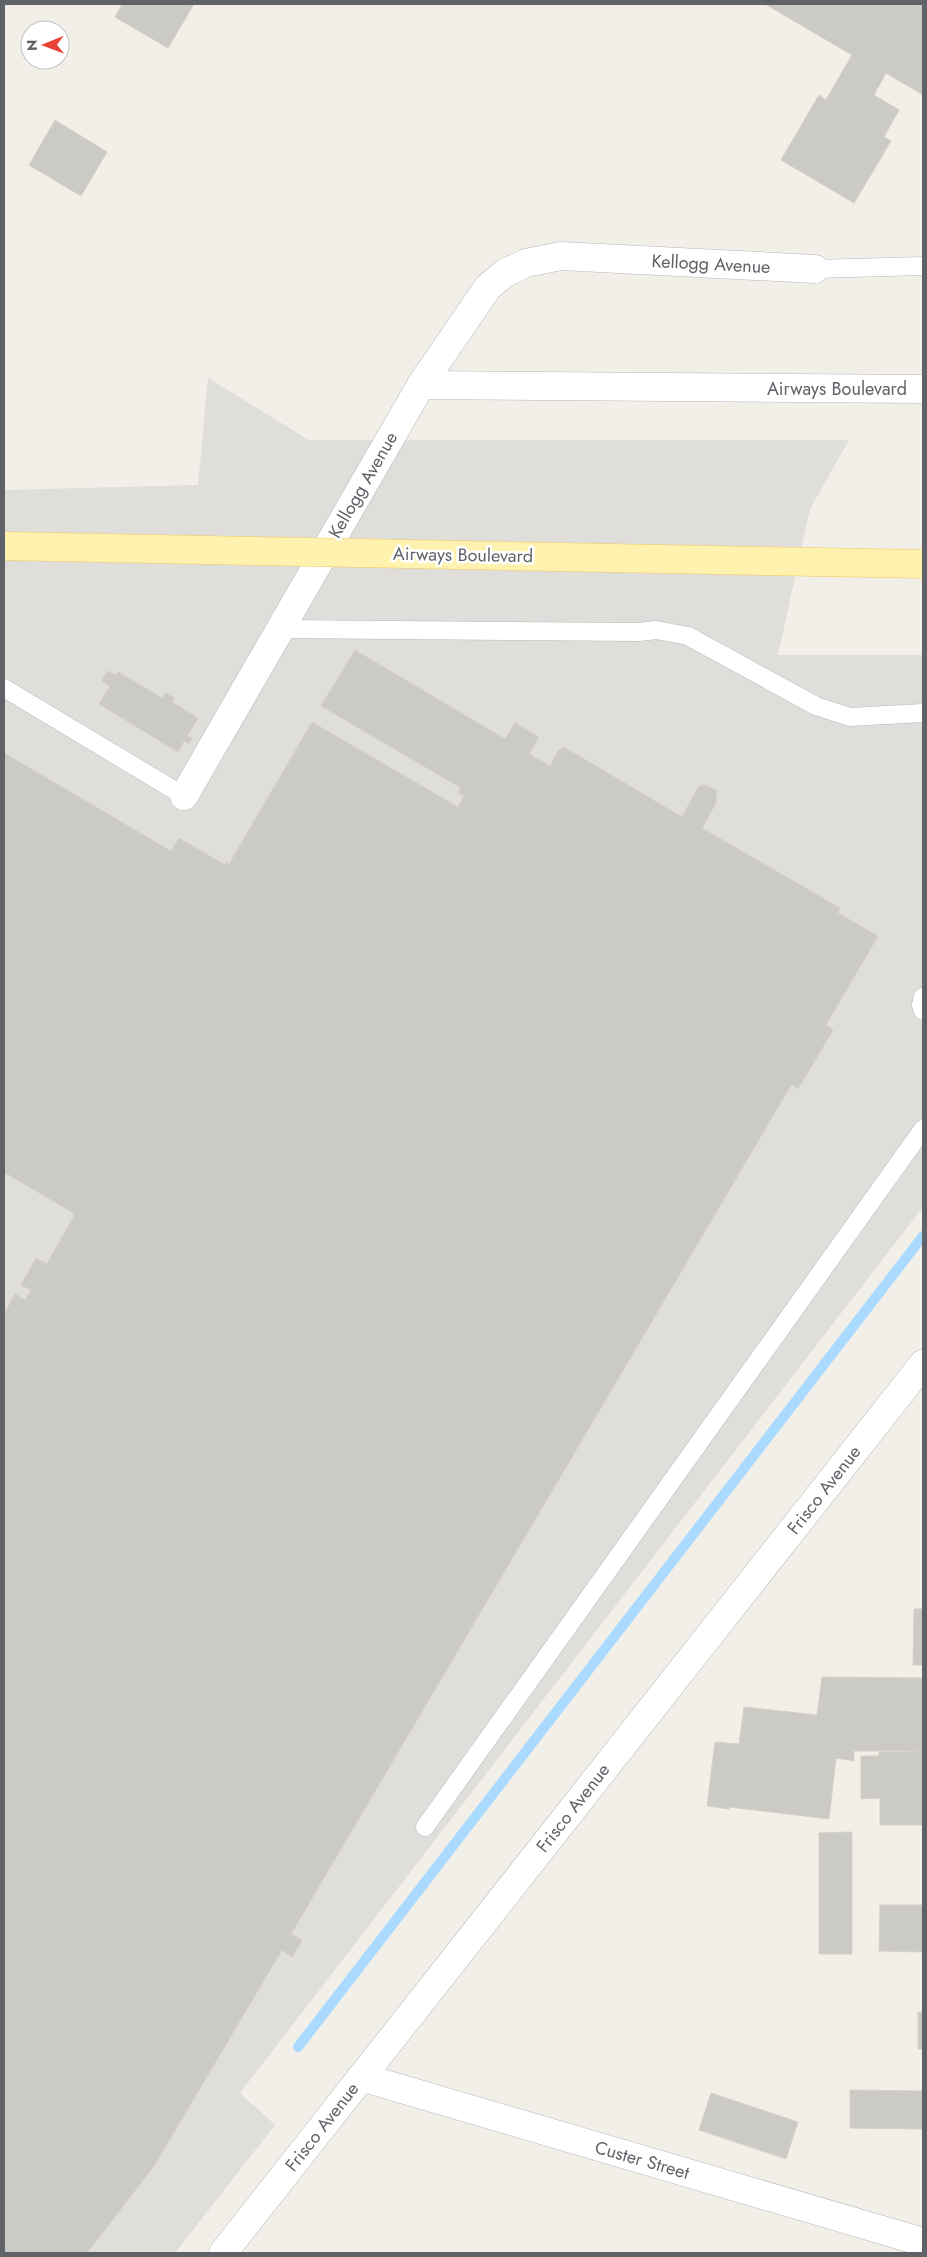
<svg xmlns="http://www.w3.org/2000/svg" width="927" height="2257" font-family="Jost,sans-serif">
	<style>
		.industrial { fill: #e0deda }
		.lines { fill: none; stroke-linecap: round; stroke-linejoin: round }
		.stream { stroke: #aadaff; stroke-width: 10 }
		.building { fill: #cccac5; stroke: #d6d1c6 }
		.service-casing { stroke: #b5b8bc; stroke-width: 19 }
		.minor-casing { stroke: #b5b8bc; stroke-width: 29 }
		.primary-casing { stroke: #f2c960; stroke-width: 29 }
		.service { stroke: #fff; stroke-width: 18 }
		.minor { stroke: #fff; stroke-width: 28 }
		.primary { stroke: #fff2af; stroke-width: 28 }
		.primary-bridge-casing { stroke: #f2c960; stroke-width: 29; stroke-linecap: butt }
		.primary-bridge { stroke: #fff2af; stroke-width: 28 }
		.labels { text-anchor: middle; stroke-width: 5; stroke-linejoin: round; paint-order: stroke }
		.street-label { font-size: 18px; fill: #5f6368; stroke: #fff }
	</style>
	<rect width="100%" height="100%" fill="#f1efe8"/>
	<polygon class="industrial" points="208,378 309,440 849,440 810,509 778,655 923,655 923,1207 240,2093 275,2125 175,2253 4,2253 4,490 198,485"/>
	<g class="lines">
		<polyline class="stream" points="298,2047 923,1236"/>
	</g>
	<g class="building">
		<polygon points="122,4 194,4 168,48 115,17"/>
		<polygon points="765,4 923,4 923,95 886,73 874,95 899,110 884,137 891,141 854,203 781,160 819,95 826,100 852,55"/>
		<polygon points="55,120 107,152 81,196 29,165"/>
		<polygon points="355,650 505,739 515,723 539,737 529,754 550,766 558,751 564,747 682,817 698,787 705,785 717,790 716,803 702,828 840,908 838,913 878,936 826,1025 833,1030 798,1089 792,1085 790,1087 291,1934 302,1940 292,1957 282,1950 154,2166 87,2253 4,2253 4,1314 15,1294 25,1300 31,1290 21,1285 36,1258 47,1264 75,1214 4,1172 4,753 171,851 179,838 225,865 226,862 229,864 312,722 458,807 464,796 458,793 461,788 321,706"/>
		<polygon points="107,671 116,675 118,672 162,698 166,693 174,698 172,702 198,718 187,736 192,738 189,744 184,741 178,752 99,704 110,686 102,681"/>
		<polygon points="914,1609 923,1609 923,1665 913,1665"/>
		<polygon points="822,1677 923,1678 923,1751 854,1751 854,1761 836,1758 829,1819 729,1807 729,1809 707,1806 715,1742 739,1744 744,1707 817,1715"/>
		<polygon points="910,1751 923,1751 923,1825 880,1825 880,1798 861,1799 861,1756 879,1756 879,1752 910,1752"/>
		<polygon points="852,1832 852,1954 819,1954 819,1833"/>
		<polygon points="880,1905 923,1905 923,1952 879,1951"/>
		<rect x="918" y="2012" width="5" height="37"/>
		<polygon points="850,2090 923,2091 923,2129 850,2128"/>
		<polygon points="711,2093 798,2122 786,2159 699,2130"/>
	</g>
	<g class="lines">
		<defs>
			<g id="service">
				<polyline points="815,269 923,266"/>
				<polyline points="280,629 639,632 656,630 688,636 816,706 850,717 923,713"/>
				<polyline points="4,688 184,796"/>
				<polyline points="923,997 921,1005 923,1011"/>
				<polyline points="425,1827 923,1129"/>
			</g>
			<g id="minor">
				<polyline points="421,385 923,389"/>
				<polyline points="184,796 421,385 488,287 505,273 526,263 561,256 815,269"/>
				<polyline points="361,2077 923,2242"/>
				<polyline points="223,2253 923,1364"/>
			</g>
			<polyline id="primary" points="815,562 923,564"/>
		</defs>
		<use href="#service" class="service-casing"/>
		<use href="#minor" class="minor-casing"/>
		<use href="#primary" class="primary-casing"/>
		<use href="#service" class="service"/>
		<use href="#minor" class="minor"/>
		<use href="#primary" class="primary"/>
		<defs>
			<polyline id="primary-bridge" points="4,546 815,562"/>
		</defs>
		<use href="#primary-bridge" class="primary-bridge-casing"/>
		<use href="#primary-bridge" class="primary-bridge"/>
	</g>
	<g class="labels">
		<g class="street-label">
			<text transform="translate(711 264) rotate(3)" y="6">Kellogg Avenue</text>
			<text x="837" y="395">Airways Boulevard</text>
			<text transform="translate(363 485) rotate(-60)" y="6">Kellogg Avenue</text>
			<text transform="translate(463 555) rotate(1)" y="6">Airways Boulevard</text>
			<text transform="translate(824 1490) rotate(-52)" y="6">Frisco Avenue</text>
			<text transform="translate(573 1808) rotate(-52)" y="6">Frisco Avenue</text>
			<text transform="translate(322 2127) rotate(-52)" y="6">Frisco Avenue</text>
			<text transform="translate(642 2160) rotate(16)" y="6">Custer Street</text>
		</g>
	</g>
	<rect width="927" height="2257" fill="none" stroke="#5f6368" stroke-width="10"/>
	<g transform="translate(45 45) rotate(269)"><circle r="24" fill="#ffffff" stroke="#bfc1c3"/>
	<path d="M0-4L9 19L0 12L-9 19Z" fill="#ea4335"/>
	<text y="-8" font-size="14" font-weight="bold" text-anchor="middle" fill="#5f6368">N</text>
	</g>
</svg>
